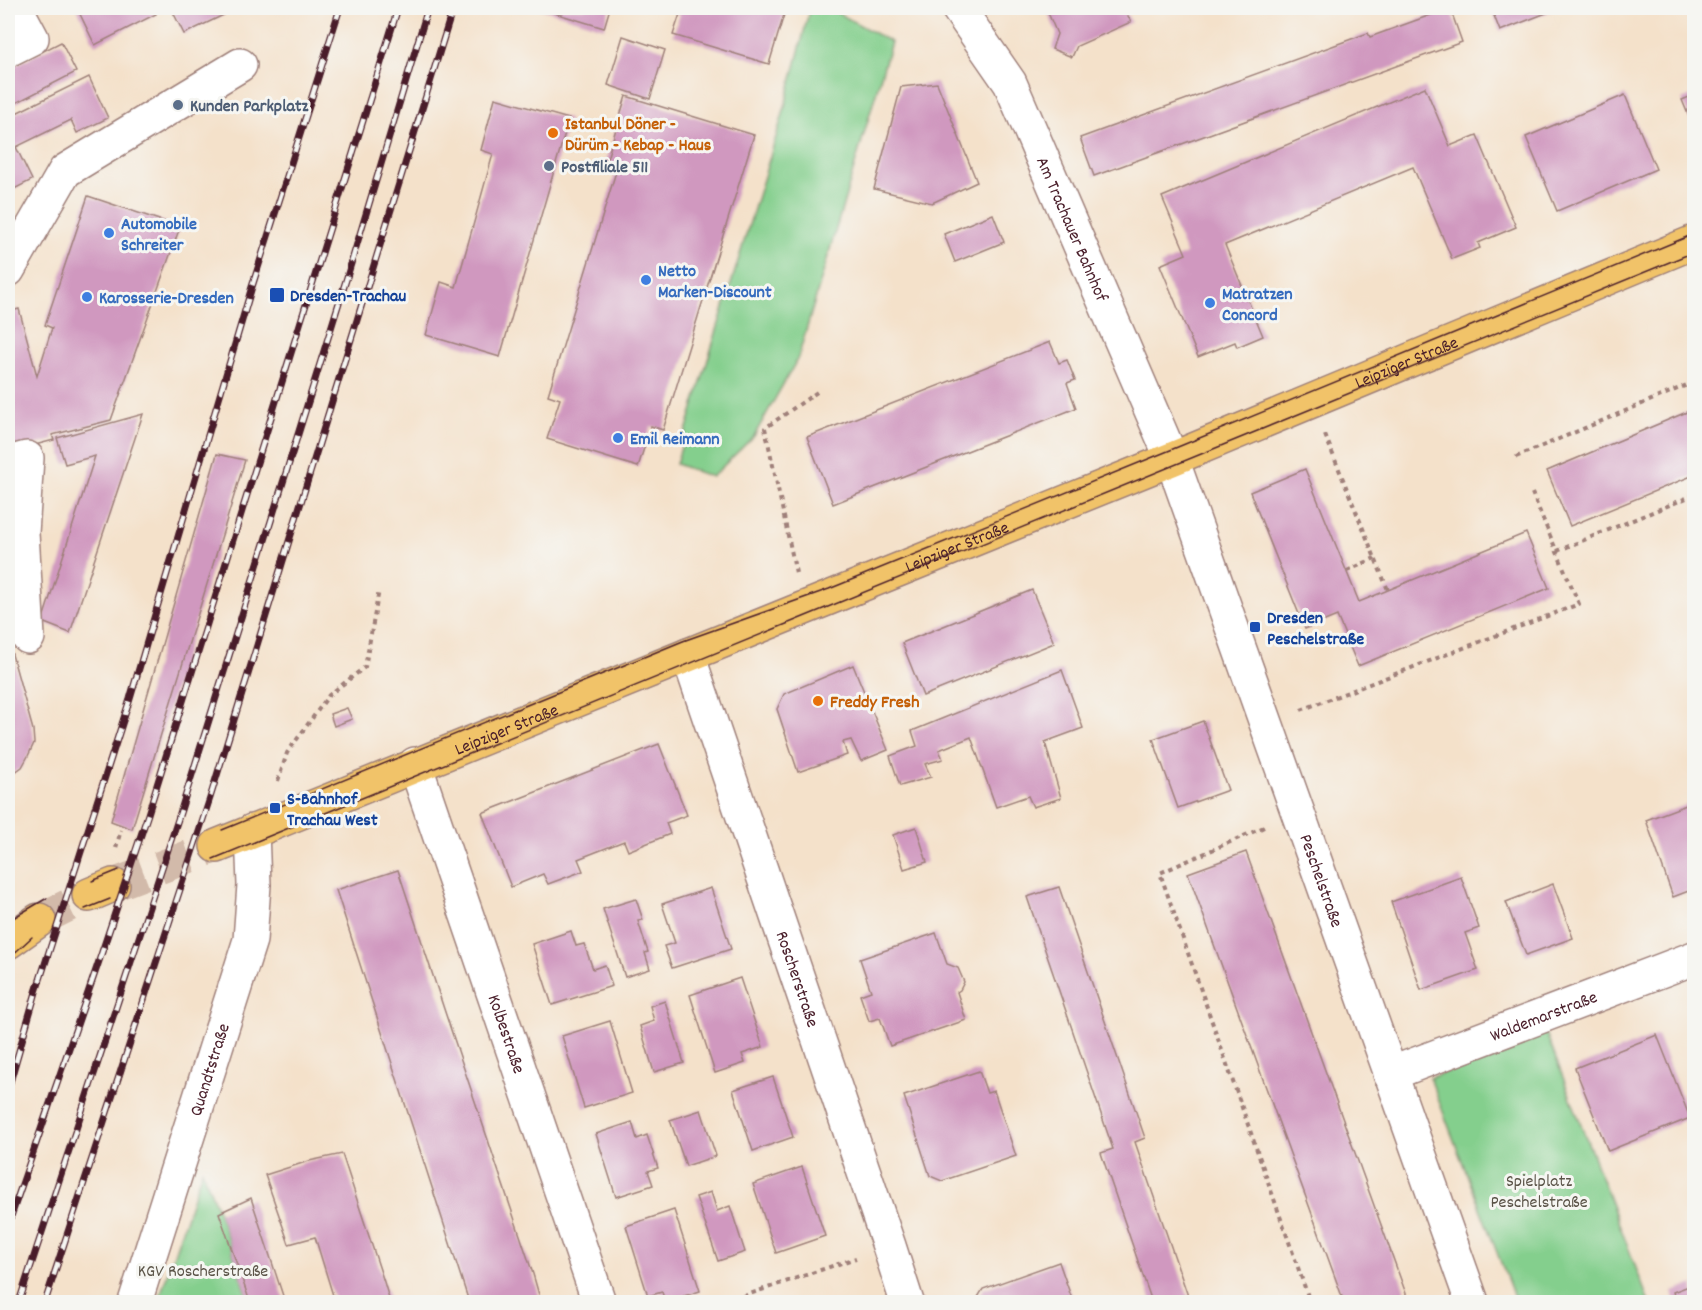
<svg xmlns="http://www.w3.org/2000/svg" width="1702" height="1310" font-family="Dekko,sans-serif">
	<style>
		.green { fill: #84cf8d; stroke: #67775c; stroke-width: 1.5 }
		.building { fill: #d098bf }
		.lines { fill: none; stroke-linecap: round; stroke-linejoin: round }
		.major-tunnel { stroke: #d2baaa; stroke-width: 33; stroke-dasharray: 33 16; stroke-linecap: butt }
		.minor-casing { stroke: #9f807a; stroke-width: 36 }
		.major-casing { stroke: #9f807a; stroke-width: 36 }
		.path { stroke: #9f807a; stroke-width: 4; stroke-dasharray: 4.5 4.5; stroke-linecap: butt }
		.minor { stroke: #fff; stroke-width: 33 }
		.major { stroke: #f1c369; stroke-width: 33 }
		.tram { stroke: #4a1f2b; stroke-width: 1.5 }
		.rail-casing { stroke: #4a1f2b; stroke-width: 7 }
		.rail { stroke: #f6f6f2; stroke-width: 4.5; stroke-dasharray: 14; stroke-linecap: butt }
		.service-dot { fill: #5c6f8a; stroke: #f6f6f2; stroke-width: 2 }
		.food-dot { fill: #e8710a; stroke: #f6f6f2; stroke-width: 2 }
		.shop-dot { fill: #3f7fe0; stroke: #f6f6f2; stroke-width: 2 }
		.transit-dot { fill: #1a4fb4; stroke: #f6f6f2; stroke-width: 2 }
		.labels { text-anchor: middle; stroke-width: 6; stroke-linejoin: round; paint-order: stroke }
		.service-label { font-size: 18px; font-weight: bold; fill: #4e5e75; stroke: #f6f6f2; text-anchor: start }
		.food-label { font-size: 18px; font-weight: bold; fill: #c56008; stroke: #f6f6f2; text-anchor: start }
		.shop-label { font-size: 18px; font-weight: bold; fill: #366cbe; stroke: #f6f6f2; text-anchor: start }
		.street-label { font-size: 18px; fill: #4a1f2b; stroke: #f6f6f2 }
		.transit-label { font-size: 18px; font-weight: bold; fill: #164399; stroke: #f6f6f2; text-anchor: start }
		.park-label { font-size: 18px; fill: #5b5448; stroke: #f6f6f2 }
	</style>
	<rect width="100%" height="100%" fill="#f6f6f2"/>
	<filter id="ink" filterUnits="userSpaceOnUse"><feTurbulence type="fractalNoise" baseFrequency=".0167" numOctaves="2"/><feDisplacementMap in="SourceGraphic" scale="12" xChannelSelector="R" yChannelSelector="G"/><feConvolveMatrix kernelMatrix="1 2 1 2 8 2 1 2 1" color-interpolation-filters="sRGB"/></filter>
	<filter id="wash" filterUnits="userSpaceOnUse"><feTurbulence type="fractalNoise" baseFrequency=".008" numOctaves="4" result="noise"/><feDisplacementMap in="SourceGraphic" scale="24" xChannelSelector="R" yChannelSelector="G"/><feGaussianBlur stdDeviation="1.35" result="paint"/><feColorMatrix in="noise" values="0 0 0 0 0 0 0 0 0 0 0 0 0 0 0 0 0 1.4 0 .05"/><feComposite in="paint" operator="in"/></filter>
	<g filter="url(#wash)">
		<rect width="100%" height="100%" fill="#f4e1ca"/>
		<g class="green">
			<polygon points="810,8 829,8 891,42 798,358 754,436 712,477 676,464 783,114"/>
			<polygon points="1546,1033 1649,1302 1516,1302 1430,1078"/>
			<polygon points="202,1170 219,1213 250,1302 158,1302"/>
		</g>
		<g id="blocks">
			<g class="building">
				<polygon points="77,8 153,8 156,14 95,45"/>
				<polygon points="171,8 238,8 184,34"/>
				<polygon points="538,8 610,8 604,28"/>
				<polygon points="661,8 786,8 769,64 673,35 680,14"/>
				<polygon points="1046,8 1124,8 1131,22 1077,46 1072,57 1052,49 1057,34"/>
				<polygon points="1450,8 1462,42 1094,176 1080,138 1368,33 1370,37"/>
				<polygon points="1491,8 1559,8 1500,31"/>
				<polygon points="623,36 665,50 650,99 608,85"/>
				<polygon points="61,42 76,72 8,107 8,69"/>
				<polygon points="89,77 108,118 77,133 71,120 16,147 32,180 8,192 8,117"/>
				<polygon points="937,83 977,182 932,203 874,189 901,87"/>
				<polygon points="1425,87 1450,146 1477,135 1516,227 1478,243 1480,248 1452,259 1413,167 1225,245 1263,336 1237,347 1235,342 1198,357 1160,265 1186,254 1162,197"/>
				<polygon points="1625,95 1656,169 1557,211 1526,137"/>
				<polygon points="1694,95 1694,129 1682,100"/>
				<polygon points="626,96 754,135 663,430 651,426 638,467 547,439 560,399 548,395 618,165 606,162"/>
				<polygon points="495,98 569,119 500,357 426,335 441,282 456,287 493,154 481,150"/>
				<polygon points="88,196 180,227 111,420 52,435 54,440 8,452 8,312 19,309 37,376 52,328 45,325"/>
				<polygon points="993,214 1004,242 955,262 944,234"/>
				<polygon points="1050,342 1059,363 1067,360 1075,380 1067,383 1076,408 833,504 807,437"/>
				<polygon points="1694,409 1694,475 1570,526 1547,471"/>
				<polygon points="143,414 70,633 42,622 95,456 65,464 57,438"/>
				<polygon points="217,454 245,460 132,829 111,821"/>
				<polygon points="1305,469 1359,602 1526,533 1549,588 1358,666 1337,616 1305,629 1250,492"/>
				<polygon points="1032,590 1054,643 923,696 902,643"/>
				<polygon points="8,640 33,730 34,743 28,756 22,767 8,777"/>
				<polygon points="853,665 888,750 861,761 851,740 843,742 847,755 798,772 777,709 784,694"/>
				<polygon points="1062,670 1083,728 1045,742 1061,798 1033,807 1028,796 996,807 971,737 939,750 943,759 925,764 931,777 900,786 890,756 917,746 912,731"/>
				<polygon points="347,708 352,719 334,726 330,714"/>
				<polygon points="1203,721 1228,790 1178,808 1153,739"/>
				<polygon points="659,744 687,815 666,823 670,834 628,851 624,841 578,859 583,871 548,884 543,874 511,887 482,813"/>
				<polygon points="1694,802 1694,889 1673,897 1646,820"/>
				<polygon points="916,827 927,862 904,869 893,835"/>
				<polygon points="1246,852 1409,1302 1344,1302 1188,873"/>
				<polygon points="398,870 446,1015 533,1274 541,1302 469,1302 336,890"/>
				<polygon points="1461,877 1479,928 1465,933 1478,970 1421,990 1391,902"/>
				<polygon points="1553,884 1573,938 1526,955 1506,902"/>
				<polygon points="1059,887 1145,1138 1135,1142 1190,1302 1152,1302 1101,1153 1113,1149 1027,897"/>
				<polygon points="711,888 731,949 672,968 664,946 675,943 662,904"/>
				<polygon points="636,899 643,920 638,921 648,952 645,953 650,969 625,977 603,909"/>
				<polygon points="571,931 576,946 584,944 593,969 605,965 612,986 552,1005 532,944"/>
				<polygon points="936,933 947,964 958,968 964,982 960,990 957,992 966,1020 890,1046 880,1018 869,1021 860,995 871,991 860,959"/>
				<polygon points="740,978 763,1047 742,1054 745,1063 715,1073 690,995"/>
				<polygon points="665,1001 684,1063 654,1072 640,1026 654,1021 650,1006"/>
				<polygon points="610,1021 632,1093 584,1108 562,1036"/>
				<polygon points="1657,1035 1690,1118 1608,1151 1575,1068"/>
				<polygon points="979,1071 987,1093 994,1091 1016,1156 942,1181 930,1176 904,1096"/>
				<polygon points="773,1077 793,1137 753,1151 733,1090"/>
				<polygon points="701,1110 716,1156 686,1166 670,1120"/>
				<polygon points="632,1122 637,1139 647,1135 658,1168 648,1171 653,1185 616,1197 596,1134"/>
				<polygon points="342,1154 384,1282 390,1302 335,1302 315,1237 289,1244 265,1175 309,1161"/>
				<polygon points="802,1167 825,1236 776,1253 753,1184"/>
				<polygon points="711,1192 717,1211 730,1206 745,1252 718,1261 696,1197"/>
				<polygon points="251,1198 285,1302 250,1302 219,1213"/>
				<polygon points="674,1210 700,1291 665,1302 662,1292 648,1296 626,1226"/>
				<polygon points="1059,1262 1073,1302 975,1302 983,1289"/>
				<polygon points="1694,1284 1694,1302 1676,1302 1673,1292"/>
			</g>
		</g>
	</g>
	<g filter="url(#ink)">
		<use href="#blocks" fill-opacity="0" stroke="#9f807a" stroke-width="1.5"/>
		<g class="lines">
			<g class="major-tunnel">
				<polyline points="113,885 217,846"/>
				<polyline points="39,920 89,895"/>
			</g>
			<defs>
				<g id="minor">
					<path id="s1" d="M958 8 1010 83 1172 459 1472 1302"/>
					<polyline points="8,50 32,38 16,8"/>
					<polyline points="8,270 65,171 240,65"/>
					<polyline points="8,463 27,458 22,533 28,637"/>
					<path id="s2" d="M688 655 889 1246 907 1302"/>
					<path id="s3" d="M415 764 599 1302"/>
					<path id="s4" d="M1390 1074 1694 958"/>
					<path id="s5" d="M135 1302 250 940 254 885 252 831"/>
				</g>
				<g id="major">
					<path id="s6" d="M217 846 1172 459 1694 242"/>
					<polyline points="89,895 113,885"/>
					<polyline points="8,942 39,920"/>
				</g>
			</defs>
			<use href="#minor" class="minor-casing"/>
			<use href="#major" class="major-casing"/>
			<g class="path">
				<polyline points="1325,435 1388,590"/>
				<polyline points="1516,457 1694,382"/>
				<polyline points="1557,551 1694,495"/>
				<polyline points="1347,571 1375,558"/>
				<polyline points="796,573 765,428 820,390"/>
				<polyline points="1301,710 1579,604 1532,493"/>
				<polyline points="278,781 287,753 329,695 365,667 379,590"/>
				<polyline points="1264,827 1160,873 1310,1302"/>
				<polyline points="116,848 121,830"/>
				<polyline points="726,1302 856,1258"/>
			</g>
			<use href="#minor" class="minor"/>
			<use href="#major" class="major"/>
			<g class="tram">
				<polyline points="222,830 683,641 829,589 1168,451 1694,234"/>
				<polyline points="213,859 1694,252"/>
				<polyline points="92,881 119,870"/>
				<polyline points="85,909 110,899"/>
				<polyline points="8,921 47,898"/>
				<polyline points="8,959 32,937"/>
			</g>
			<defs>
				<g id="rail">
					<polyline points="8,1089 36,992 130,699 251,290 340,8"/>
					<polyline points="8,1225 98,964 148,814 398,8"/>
					<polyline points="19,1302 181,810 347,277 428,8"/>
					<polyline points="45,1302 210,798 453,8"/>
				</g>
			</defs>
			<use href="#rail" class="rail-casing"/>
			<use href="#rail" class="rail"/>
		</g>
	</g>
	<g class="service-dot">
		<circle cx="178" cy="105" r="6"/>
		<circle cx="549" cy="166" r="6"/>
	</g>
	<g class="food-dot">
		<circle cx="553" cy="133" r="6"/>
		<circle cx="818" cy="701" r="6"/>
	</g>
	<g class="shop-dot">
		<circle cx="109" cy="233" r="6"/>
		<circle cx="646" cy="280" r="6"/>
		<circle cx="87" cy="297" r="6"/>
		<circle cx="1210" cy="303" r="6"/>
		<circle cx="618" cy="438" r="6"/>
	</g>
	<g class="transit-dot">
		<rect x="269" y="287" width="16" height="16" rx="3"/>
		<rect x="1249" y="621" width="12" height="12" rx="3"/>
		<rect x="269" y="802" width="12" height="12" rx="3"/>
	</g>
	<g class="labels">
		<g class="service-label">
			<text x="190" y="111">Kunden Parkplatz</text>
			<text x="561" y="172">Postfiliale 511</text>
		</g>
		<g class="food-label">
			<text x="565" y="129">Istanbul Döner -<tspan x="565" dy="21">Dürüm - Kebap - Haus</tspan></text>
			<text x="830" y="707">Freddy Fresh</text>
		</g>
		<g class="shop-label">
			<text x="121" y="229">Automobile<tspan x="121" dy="21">Schreiter</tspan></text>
			<text x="658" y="276">Netto<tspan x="658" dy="21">Marken-Discount</tspan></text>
			<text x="1222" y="299">Matratzen<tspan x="1222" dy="21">Concord</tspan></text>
			<text x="99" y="303">Karosserie-Dresden</text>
			<text x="630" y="444">Emil Reimann</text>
		</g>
		<g class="street-label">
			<text dy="6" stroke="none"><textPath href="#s1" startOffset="250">Am Trachauer Bahnhof</textPath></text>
			<text dy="6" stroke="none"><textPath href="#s6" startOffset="1284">Leipziger Straße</textPath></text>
			<text dy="6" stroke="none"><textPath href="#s6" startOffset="798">Leipziger Straße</textPath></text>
			<text dy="6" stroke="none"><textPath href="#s6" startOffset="312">Leipziger Straße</textPath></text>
			<text dy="6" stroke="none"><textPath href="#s1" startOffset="948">Peschelstraße</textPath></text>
			<text dy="6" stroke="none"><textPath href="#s2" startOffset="342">Roscherstraße</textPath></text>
			<text dy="6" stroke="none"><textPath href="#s4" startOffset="164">Waldemarstraße</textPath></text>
			<text dy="6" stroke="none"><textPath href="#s3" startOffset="285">Kolbestraße</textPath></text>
			<text dy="6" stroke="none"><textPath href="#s5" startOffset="244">Quandtstraße</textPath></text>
		</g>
		<g class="transit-label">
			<text x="290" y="301">Dresden-Trachau</text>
			<text x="1267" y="623">Dresden<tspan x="1267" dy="21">Peschelstraße</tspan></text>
			<text x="287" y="804">S-Bahnhof<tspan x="287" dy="21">Trachau West</tspan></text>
		</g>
		<g class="park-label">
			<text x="1539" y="1186">Spielplatz<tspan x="1539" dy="21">Peschelstraße</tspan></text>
			<text x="203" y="1276">KGV Roscherstraße</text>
		</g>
	</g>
	<rect width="1702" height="1310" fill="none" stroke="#f6f6f2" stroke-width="30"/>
</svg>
